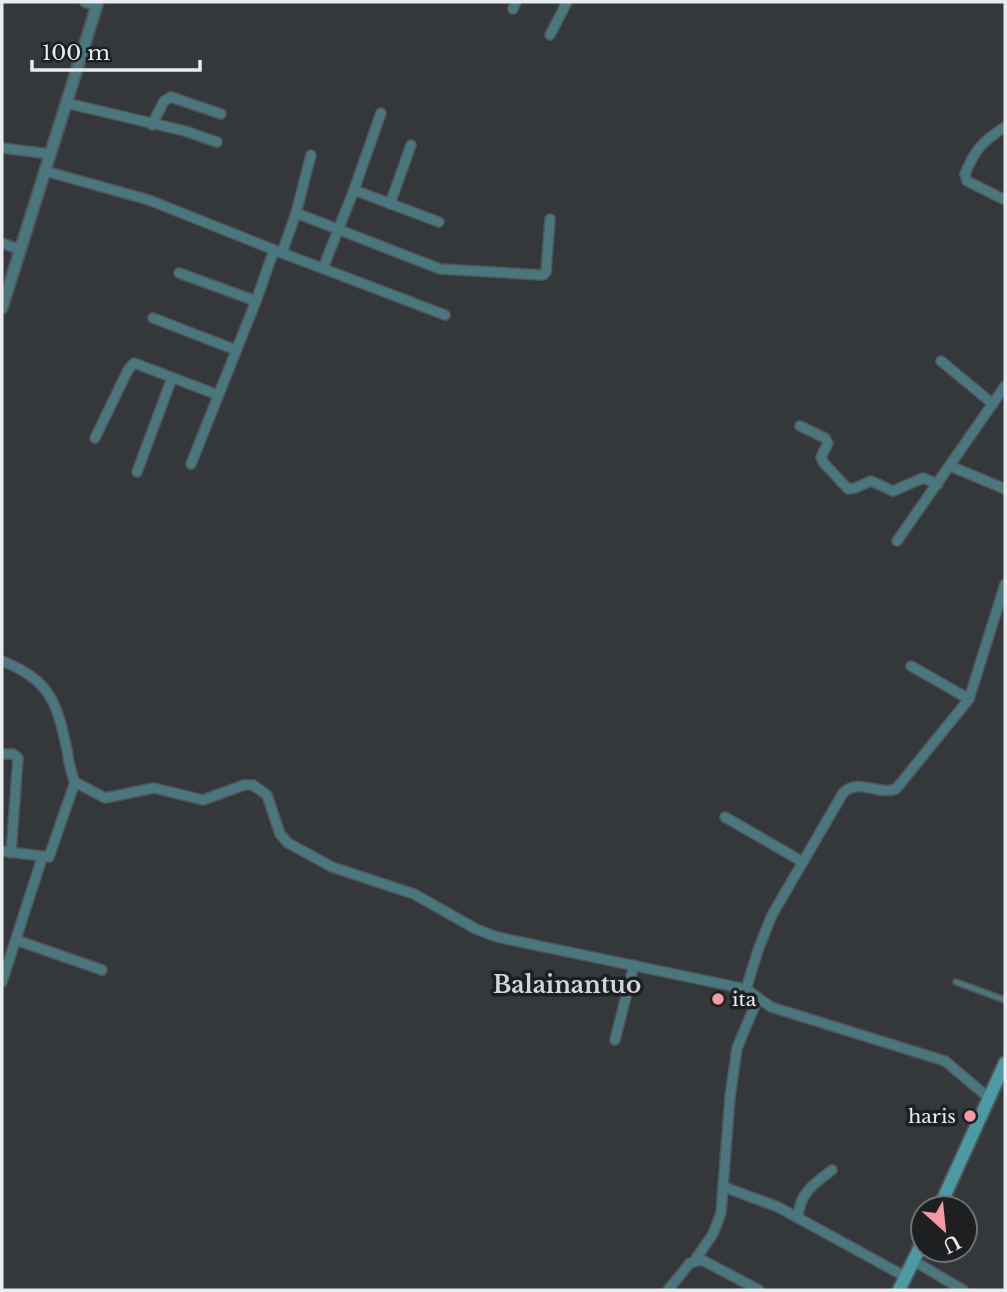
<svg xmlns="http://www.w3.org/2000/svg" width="1007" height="1292" font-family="'Libre Baskerville',serif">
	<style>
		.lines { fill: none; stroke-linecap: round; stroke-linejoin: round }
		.service-casing { stroke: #515558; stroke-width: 8 }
		.minor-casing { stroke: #515558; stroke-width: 12 }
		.tertiary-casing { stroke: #515558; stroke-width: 14 }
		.secondary-casing { stroke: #515558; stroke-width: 16 }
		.service { stroke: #49777d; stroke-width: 4.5 }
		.minor { stroke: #49777d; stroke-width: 9 }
		.tertiary { stroke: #49777d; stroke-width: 10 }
		.secondary { stroke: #4c9aa3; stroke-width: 12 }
		.poi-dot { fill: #f49aa3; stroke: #1d1f21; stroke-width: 2.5 }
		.labels { text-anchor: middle; stroke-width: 7; stroke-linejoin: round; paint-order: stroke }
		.poi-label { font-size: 19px; fill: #e9ecee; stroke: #1d1f21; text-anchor: start }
		.quarter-label { font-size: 23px; font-weight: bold; fill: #d0d6d9; stroke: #1d1f21 }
	</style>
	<rect width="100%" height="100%" fill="#34383b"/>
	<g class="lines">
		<defs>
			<polyline id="service" points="956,982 1005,1000"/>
			<g id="minor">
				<polyline points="85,2 97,6"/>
				<polyline points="513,9 516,2"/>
				<polyline points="550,35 567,2"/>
				<polyline points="66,103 185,131 217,142"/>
				<polyline points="152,125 164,101 171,97 221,114"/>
				<path d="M1005 127C983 141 975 149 965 174L967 181 1005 200"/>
				<polyline points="2,148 50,154"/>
				<polyline points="45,171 149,200 282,253 445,315"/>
				<polyline points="354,190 439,222"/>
				<polyline points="390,204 411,145"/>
				<polyline points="296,213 311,155"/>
				<polyline points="2,243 21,250"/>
				<polyline points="282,253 296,213 440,269 543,275 546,272 550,219"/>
				<polyline points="323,268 354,190 381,113"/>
				<polyline points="179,273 256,301"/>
				<polyline points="153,318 236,350"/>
				<polyline points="941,361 993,404"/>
				<polyline points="800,426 825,438 828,443 821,457 823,462 848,489 855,488 871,481 893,491 923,478 938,484"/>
				<polyline points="95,438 128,370 134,363 218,395"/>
				<polyline points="191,464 256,301 274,250"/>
				<polyline points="950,466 1005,489"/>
				<polyline points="137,472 172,378"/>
				<polyline points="897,541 1005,386"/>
				<path d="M2 661C50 679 57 703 67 750 69 761 70 772 75 782L105 798 154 788 203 800 244 785H253L267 795 280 834 288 843 332 867 414 894 476 929 497 937 746 989 771 1007 945 1061 989 1098"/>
				<polyline points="911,666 969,699"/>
				<polyline points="2,754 13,754 18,758 11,853"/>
				<polyline points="725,817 803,862"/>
				<polyline points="2,851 49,857 75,782"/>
				<polyline points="16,940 102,970"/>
				<polyline points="2,982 42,858"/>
				<path d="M746 989 758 950 772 915 843 793C859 777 877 796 896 789L969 699 1005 584"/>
				<polyline points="615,1040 634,965"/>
				<polyline points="724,1187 778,1207 906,1277"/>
				<path d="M798 1218C799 1193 814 1184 832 1170"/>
				<polyline points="695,1260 713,1234 721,1213 730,1097 737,1048 758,998"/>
				<polyline points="914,1261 963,1290"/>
				<polyline points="668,1290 690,1263 702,1260 759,1290"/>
			</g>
			<polyline id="tertiary" points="2,308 98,2"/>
			<g id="secondary">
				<polyline points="939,1208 1005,1063"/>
				<polyline points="899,1290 923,1241"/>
			</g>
		</defs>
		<use href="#service" class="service-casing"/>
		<use href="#minor" class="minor-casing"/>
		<use href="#tertiary" class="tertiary-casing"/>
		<use href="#secondary" class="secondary-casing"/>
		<use href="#service" class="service"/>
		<use href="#minor" class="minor"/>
		<use href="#tertiary" class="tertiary"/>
		<use href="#secondary" class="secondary"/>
	</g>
	<g class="poi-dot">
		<circle cx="718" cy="999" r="7"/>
		<circle cx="970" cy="1116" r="7"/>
	</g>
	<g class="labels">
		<g class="poi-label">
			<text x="732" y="1006">ita</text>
			<text x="956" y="1123" text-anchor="end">haris</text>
		</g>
		<g class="quarter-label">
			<text x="567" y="993">Balainantuo</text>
		</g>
	</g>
	<rect width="1007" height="1292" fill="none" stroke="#e9ecee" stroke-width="7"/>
	<g transform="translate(944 1229) rotate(153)"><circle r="33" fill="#1d1f21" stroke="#6f7173" stroke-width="2"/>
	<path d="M0-5L12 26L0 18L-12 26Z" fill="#f49aa3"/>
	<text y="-10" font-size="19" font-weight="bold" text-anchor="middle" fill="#e9ecee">U</text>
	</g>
	<path d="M32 60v10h168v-10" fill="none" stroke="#e9ecee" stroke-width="3.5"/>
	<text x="42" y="60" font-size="21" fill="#e9ecee" stroke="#1d1f21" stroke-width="5" paint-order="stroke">100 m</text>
</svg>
